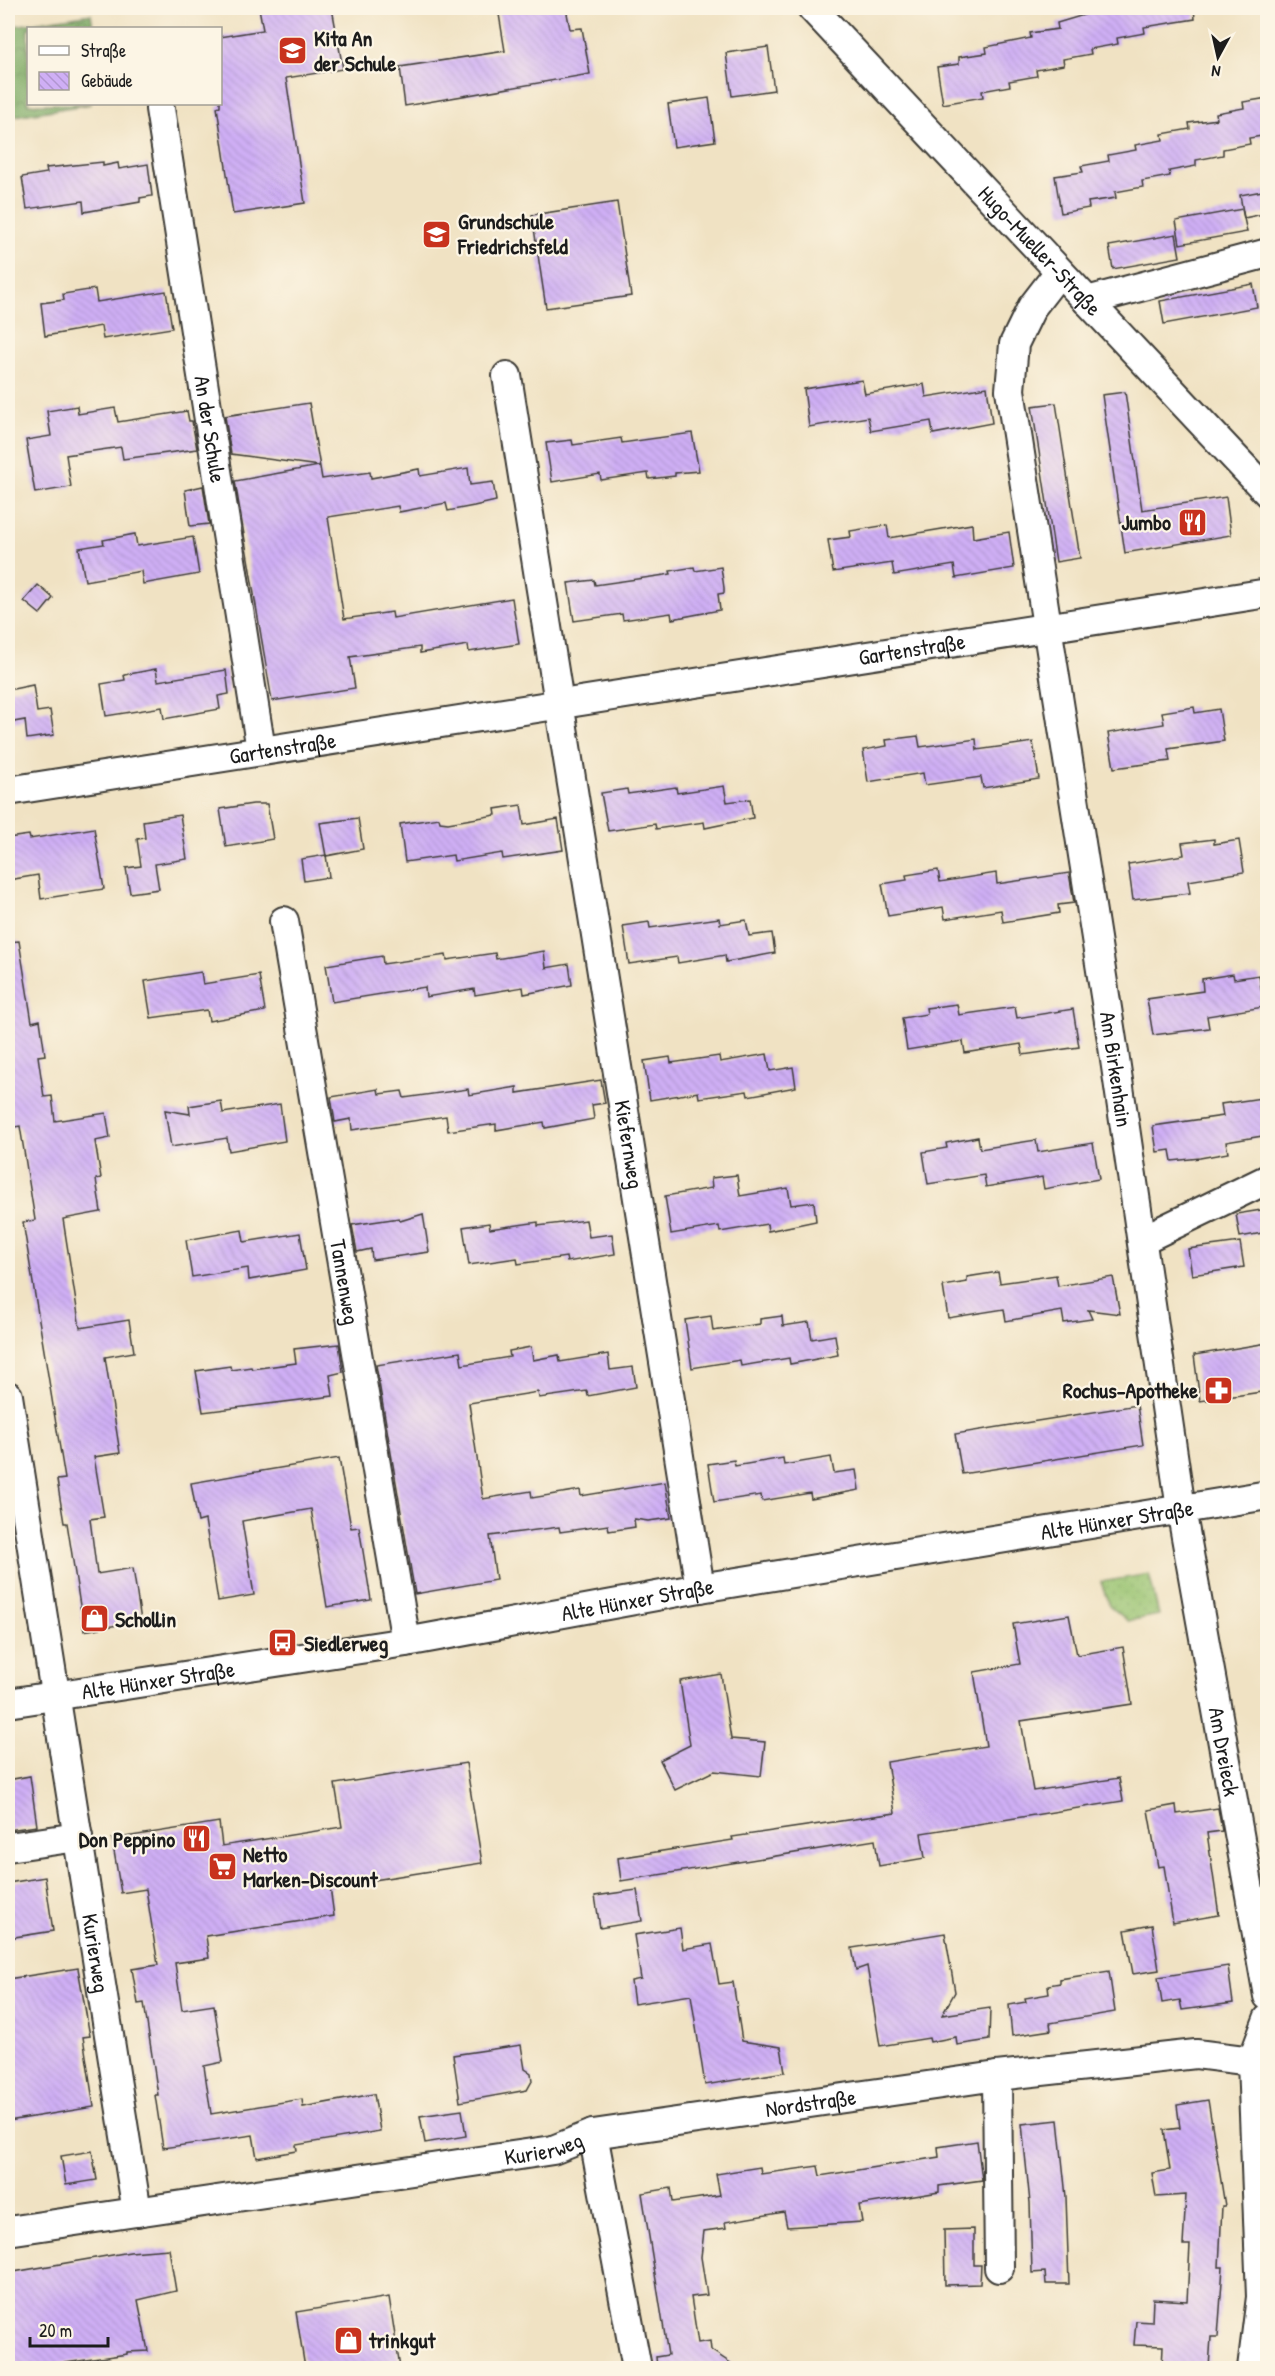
<svg xmlns="http://www.w3.org/2000/svg" width="1275" height="2376" font-family="'Patrick Hand',sans-serif">
	<style>
		.green { fill: url(#green-dots); stroke: #5a7046; stroke-width: 1.5 }
		.forest { fill: url(#forest-crowns); stroke: #4b623f; stroke-width: 1.5 }
		.building { fill: url(#building-back-hatch) }
		.lines { fill: none; stroke-linecap: round; stroke-linejoin: round }
		.minor-casing { stroke: #3c3a35; stroke-width: 32 }
		.minor { stroke: #fff; stroke-width: 28 }
		.labels { text-anchor: middle; stroke-width: 4.5; stroke-linejoin: round; paint-order: stroke }
		.poi-label { font-size: 22px; font-weight: bold; fill: #1c1c1c; stroke: #fcf5e5; text-anchor: start }
		.street-label { font-size: 22px; fill: #1c1c1c; stroke: #fcf5e5 }
	</style>
	<defs>
		<pattern id="green-dots" width="8" height="8" patternUnits="userSpaceOnUse" patternTransform="scale(1.5)"><rect width="8" height="8" fill="#98c370"/><path d="M2 2h.1M6 6h.1" fill="none" stroke="#82a760" stroke-width="1.8" stroke-linecap="round"/></pattern>
		<pattern id="forest-crowns" width="20" height="18" patternUnits="userSpaceOnUse" patternTransform="scale(1.5)"><rect width="20" height="18" fill="#7aa962"/><path d="M2 6a3 3 0 1 1 6 0M12 15a3 3 0 1 1 6 0" fill="none" stroke="#638950"/></pattern>
		<pattern id="building-back-hatch" width="6" height="6" patternUnits="userSpaceOnUse" patternTransform="scale(1.5)"><rect width="6" height="6" fill="#cfaff5"/><path d="M-1 5l2 2M0 0l6 6M5-1l2 2" fill="none" stroke="#b196d1"/></pattern>
	</defs>
	<rect width="100%" height="100%" fill="#fcf5e5"/>
	<filter id="ink" filterUnits="userSpaceOnUse"><feTurbulence type="fractalNoise" baseFrequency=".0167" numOctaves="2"/><feDisplacementMap in="SourceGraphic" scale="12" xChannelSelector="R" yChannelSelector="G"/><feConvolveMatrix kernelMatrix="1 2 1 2 8 2 1 2 1" color-interpolation-filters="sRGB"/></filter>
	<filter id="wash" filterUnits="userSpaceOnUse"><feTurbulence type="fractalNoise" baseFrequency=".008" numOctaves="4" result="noise"/><feDisplacementMap in="SourceGraphic" scale="24" xChannelSelector="R" yChannelSelector="G"/><feGaussianBlur stdDeviation="1.35" result="paint"/><feColorMatrix in="noise" values="0 0 0 0 0 0 0 0 0 0 0 0 0 0 0 0 0 1.4 0 .05"/><feComposite in="paint" operator="in"/></filter>
	<g filter="url(#wash)">
		<rect width="100%" height="100%" fill="#f0e2c3"/>
		<polygon class="green" points="1149,1574 1159,1615 1128,1621 1109,1605 1101,1582"/>
		<polygon class="forest" points="91,14 93,28 28,28 28,104 91,104 8,117 8,27"/>
		<g id="blocks">
			<g class="building">
				<polygon points="259,8 332,8 343,69 286,78 305,203 233,214 217,107 220,106 220,37 263,30"/>
				<polygon points="498,8 566,8 570,29 582,28 590,74 405,106 400,67 505,51"/>
				<polygon points="1094,8 1194,8 1195,19 1144,27 1145,33 1117,38 1118,44 1090,49 1091,54 1063,59 1064,65 1036,70 1037,76 1009,81 1010,86 982,91 983,97 943,104 937,67 959,64 959,57 987,53 986,47 1031,38 1030,33 1058,29 1057,23 1084,15 1084,12 1094,10"/>
				<polygon points="768,47 774,90 732,96 726,53"/>
				<polygon points="709,98 715,141 674,147 668,104"/>
				<polygon points="1268,98 1268,135 1249,138 1250,144 1223,149 1223,155 1196,160 1196,166 1169,171 1170,176 1142,181 1143,187 1115,192 1116,198 1088,202 1089,208 1061,213 1055,176 1083,172 1081,166 1109,161 1108,155 1136,150 1135,145 1163,140 1162,134 1190,129 1189,123 1217,119 1216,113 1244,108 1243,102"/>
				<polygon points="103,162 103,166 118,163 119,169 148,164 152,196 140,198 140,202 84,212 83,201 27,209 22,177 47,173 46,168"/>
				<polygon points="1268,190 1268,213 1244,218 1240,195"/>
				<polygon points="617,202 631,296 546,308 532,215"/>
				<polygon points="1242,209 1247,232 1180,244 1176,221"/>
				<polygon points="1176,234 1180,257 1113,269 1109,246"/>
				<polygon points="1253,284 1257,307 1164,324 1160,301"/>
				<polygon points="95,289 97,302 166,291 172,328 103,339 101,326 45,336 41,303 64,300 63,294"/>
				<polygon points="862,380 865,394 924,384 926,397 987,387 992,423 933,434 931,421 871,431 868,417 809,427 804,389"/>
				<polygon points="1125,392 1142,510 1226,497 1231,535 1125,553 1102,395"/>
				<polygon points="309,403 322,479 370,472 371,478 419,469 420,476 468,468 470,485 493,482 496,501 474,506 448,511 446,503 399,512 398,506 328,517 344,619 392,612 393,618 512,598 519,644 469,652 468,645 420,653 420,647 350,657 355,688 272,701 235,481 319,466 231,454 225,416"/>
				<polygon points="1056,403 1080,558 1056,562 1032,406"/>
				<polygon points="77,406 78,414 115,408 118,422 187,411 189,421 192,421 197,449 123,459 121,447 66,455 71,487 35,493 26,440 51,436 47,411"/>
				<polygon points="692,433 699,471 675,473 675,476 649,479 648,473 601,480 600,474 552,482 546,443 572,440 573,445 621,438 622,443"/>
				<polygon points="203,486 209,524 190,526 185,490"/>
				<polygon points="972,524 973,538 1009,532 1014,568 956,578 954,565 894,575 892,563 833,572 828,540 851,537 850,531 887,525 889,538"/>
				<polygon points="135,534 137,546 193,537 199,574 143,584 141,571 85,581 79,548 104,544 103,540"/>
				<polygon points="694,567 695,571 721,567 724,588 724,593 718,594 720,610 672,619 671,613 623,620 622,614 574,621 568,583 594,580 595,585 665,575 671,574 670,571"/>
				<polygon points="38,585 53,598 40,614 24,601"/>
				<polygon points="156,669 158,681 226,670 229,694 218,696 220,709 164,719 162,707 106,716 101,684 125,680 124,675"/>
				<polygon points="33,685 37,712 50,710 54,735 27,739 25,720 8,723 8,690"/>
				<polygon points="1194,707 1195,713 1219,709 1224,741 1168,749 1170,761 1114,768 1108,733 1164,724 1162,712"/>
				<polygon points="918,736 920,747 976,739 977,750 1033,742 1039,779 983,788 981,777 925,785 923,773 868,782 863,750 887,746 886,740"/>
				<polygon points="724,786 727,802 750,799 753,818 705,828 704,822 656,829 655,824 608,831 601,793 627,789 628,794 676,787 677,793"/>
				<polygon points="253,804 267,804 273,839 226,847 220,809"/>
				<polygon points="521,805 524,825 558,819 563,850 503,859 502,853 454,861 453,855 405,862 400,824 439,818 440,822 448,823 496,815 495,809"/>
				<polygon points="180,815 187,859 155,864 159,889 130,893 126,868 141,866 137,839 145,838 143,821"/>
				<polygon points="358,818 363,849 326,856 320,823"/>
				<polygon points="94,828 104,889 41,899 38,875 8,880 8,838 29,835 30,839"/>
				<polygon points="1214,839 1214,844 1239,840 1244,872 1188,881 1190,893 1133,900 1128,864 1184,855 1182,843"/>
				<polygon points="326,855 329,877 304,881 301,859"/>
				<polygon points="938,870 940,882 996,873 997,884 1069,873 1074,903 1058,905 1059,913 1003,922 1001,910 945,919 943,907 888,916 882,884 907,880 906,875"/>
				<polygon points="719,918 720,924 746,920 749,936 772,933 775,953 726,962 725,955 678,963 677,957 629,964 623,926 649,922 650,928"/>
				<polygon points="19,941 32,1022 40,1020 45,1055 38,1056 44,1097 52,1096 55,1121 106,1113 110,1138 95,1141 101,1178 96,1179 101,1212 63,1219 80,1328 129,1320 134,1352 105,1357 120,1453 94,1457 104,1517 90,1519 97,1574 133,1568 141,1621 84,1631 67,1523 64,1523 57,1480 65,1479 23,1222 35,1220 20,1126 8,1128 8,942"/>
				<polygon points="544,951 546,968 569,964 572,985 524,994 523,987 475,995 474,989 426,997 425,987 332,1002 326,965 382,956 383,964 446,955 447,960 495,953 496,959"/>
				<polygon points="201,972 203,984 259,975 265,1011 209,1021 207,1010 151,1018 145,981"/>
				<polygon points="1233,974 1234,979 1259,975 1264,1007 1207,1016 1209,1028 1153,1035 1147,999 1203,991 1202,979"/>
				<polygon points="957,1004 959,1015 1015,1007 1017,1018 1073,1009 1079,1047 1023,1055 1021,1044 965,1053 963,1041 907,1050 902,1018 927,1014 926,1008"/>
				<polygon points="767,1054 770,1071 793,1067 796,1087 748,1096 747,1091 699,1098 698,1092 650,1100 644,1061 670,1057 671,1063 719,1056 720,1062"/>
				<polygon points="601,1080 605,1103 592,1105 594,1119 545,1128 544,1122 496,1130 496,1124 448,1131 446,1116 352,1130 351,1119 335,1122 331,1097 378,1089 379,1094 402,1091 404,1098 468,1089 469,1095 517,1087 517,1093"/>
				<polygon points="1268,1097 1268,1135 1226,1142 1228,1153 1200,1158 1172,1161 1170,1150 1157,1152 1153,1126 1223,1116 1221,1104"/>
				<polygon points="221,1101 223,1113 280,1104 285,1141 229,1151 227,1138 171,1147 165,1110 190,1114 189,1106"/>
				<polygon points="978,1137 980,1149 1036,1140 1038,1152 1093,1143 1099,1179 1044,1189 1042,1177 986,1187 984,1175 928,1184 923,1152 947,1148 946,1143"/>
				<polygon points="737,1175 740,1196 788,1188 791,1205 814,1202 816,1221 768,1231 767,1224 720,1232 719,1226 671,1234 665,1196 712,1188 711,1178"/>
				<polygon points="1268,1209 1268,1232 1240,1237 1236,1214"/>
				<polygon points="423,1214 429,1252 372,1260 371,1249 357,1252 352,1225 399,1218 400,1221"/>
				<polygon points="586,1220 589,1237 612,1234 615,1254 567,1262 566,1257 518,1264 517,1258 469,1265 463,1227 489,1223 490,1229 538,1222 538,1226"/>
				<polygon points="242,1230 244,1242 300,1233 306,1270 249,1280 248,1268 192,1277 186,1240"/>
				<polygon points="1240,1242 1244,1267 1192,1275 1188,1249"/>
				<polygon points="998,1272 1000,1283 1056,1275 1058,1286 1113,1277 1120,1314 1088,1310 1092,1319 1064,1323 1062,1311 1006,1321 1004,1309 948,1318 943,1286 967,1282 967,1277"/>
				<polygon points="711,1316 713,1331 760,1324 760,1319 782,1316 783,1326 809,1322 812,1339 835,1335 838,1355 790,1364 789,1358 741,1366 740,1360 692,1368 685,1320"/>
				<polygon points="1268,1343 1268,1391 1200,1401 1194,1355"/>
				<polygon points="339,1344 343,1372 330,1375 333,1396 203,1412 196,1371 230,1366 231,1370 251,1367 252,1369 296,1363 294,1349"/>
				<polygon points="531,1347 533,1360 559,1355 560,1362 608,1354 610,1370 633,1367 636,1387 588,1396 587,1391 539,1398 538,1392 469,1403 483,1499 531,1491 532,1498 580,1490 581,1496 665,1482 671,1518 648,1521 634,1519 635,1527 609,1531 608,1525 560,1532 559,1527 490,1536 496,1580 415,1594 376,1365 460,1352 462,1365 510,1357 509,1351"/>
				<polygon points="1137,1405 1143,1445 962,1474 955,1434"/>
				<polygon points="831,1457 834,1473 856,1470 859,1490 811,1499 810,1493 762,1501 761,1495 714,1502 708,1464 734,1460 735,1466 783,1458 784,1465"/>
				<polygon points="339,1458 351,1528 359,1527 371,1600 327,1607 311,1509 242,1521 254,1595 218,1601 205,1520 198,1522 191,1483"/>
				<polygon points="1069,1615 1077,1655 1123,1647 1132,1704 1021,1721 1033,1791 1119,1778 1123,1801 921,1833 925,1858 879,1866 875,1840 621,1881 618,1858 733,1840 732,1837 895,1813 887,1762 986,1746 974,1672 1020,1664 1013,1624"/>
				<polygon points="721,1674 731,1739 765,1742 761,1776 714,1771 675,1790 660,1760 690,1745 680,1681"/>
				<polygon points="466,1763 482,1863 330,1887 334,1916 206,1936 209,1958 175,1963 182,2010 214,2005 223,2062 204,2066 211,2114 302,2099 303,2107 374,2094 380,2131 296,2145 297,2151 257,2158 253,2135 163,2148 155,2095 158,2095 144,2003 138,2004 132,1969 158,1965 146,1889 121,1893 112,1839 219,1822 222,1846 342,1827 335,1784"/>
				<polygon points="30,1776 37,1826 8,1830 8,1780"/>
				<polygon points="1176,1805 1177,1814 1218,1808 1222,1831 1207,1833 1219,1915 1173,1923 1164,1866 1158,1867 1148,1810"/>
				<polygon points="45,1877 53,1931 8,1938 8,1883"/>
				<polygon points="637,1890 642,1921 600,1928 595,1896"/>
				<polygon points="1152,1925 1159,1970 1133,1974 1125,1930"/>
				<polygon points="680,1928 683,1949 712,1944 719,1984 733,1982 742,2041 781,2047 785,2072 705,2085 691,1995 634,2004 631,1981 641,1979 634,1935"/>
				<polygon points="945,1933 955,1992 942,2015 990,2008 989,2040 957,2045 956,2037 930,2042 929,2038 880,2046 867,1966 856,1970 852,1948"/>
				<polygon points="1228,1966 1233,2003 1182,2010 1180,2000 1162,2003 1158,1977"/>
				<polygon points="78,1968 90,2036 83,2037 94,2107 8,2121 8,1979"/>
				<polygon points="1109,1971 1115,2012 1050,2023 1051,2030 1012,2036 1009,2005 1026,2002 1025,1998 1049,1994 1048,1985 1060,1983 1060,1979"/>
				<polygon points="521,2045 525,2069 531,2073 532,2081 527,2090 460,2102 453,2055"/>
				<polygon points="1208,2100 1225,2206 1222,2206 1219,2267 1223,2267 1218,2337 1211,2337 1209,2368 1162,2368 1163,2346 1134,2345 1136,2321 1152,2322 1153,2299 1187,2301 1190,2245 1183,2245 1186,2195 1156,2197 1152,2173 1170,2170 1164,2130 1180,2128 1177,2105"/>
				<polygon points="462,2110 466,2136 425,2143 420,2116"/>
				<polygon points="1058,2120 1066,2197 1069,2284 1046,2284 1045,2272 1032,2273 1030,2203 1022,2124"/>
				<polygon points="977,2141 982,2180 939,2186 939,2192 859,2205 862,2222 787,2227 784,2212 725,2222 726,2228 704,2231 701,2257 707,2295 691,2297 698,2343 710,2341 711,2350 738,2368 657,2368 656,2357 668,2355 642,2193 671,2188 673,2202 720,2195 716,2174 760,2167 761,2174 818,2166 820,2176 939,2157 938,2147"/>
				<polygon points="92,2151 97,2180 66,2185 61,2156"/>
				<polygon points="974,2229 974,2265 981,2265 980,2284 945,2285 944,2230"/>
				<polygon points="169,2249 176,2291 138,2300 148,2351 127,2352 127,2354 31,2368 8,2368 8,2273 130,2252"/>
				<polygon points="389,2297 400,2368 305,2368 296,2312"/>
			</g>
		</g>
	</g>
	<g filter="url(#ink)">
		<use href="#blocks" fill-opacity="0" stroke="#3c3a35" stroke-width="1.5"/>
		<g class="lines">
			<defs>
				<g id="minor">
					<path id="s1" d="M812 8 1268 493"/>
					<path id="s2" d="M160 109 261 750"/>
					<path id="s3" d="M1059 272 1032 307 1014 344 1010 390 1114 1053 1181 1509 1268 1996"/>
					<polyline points="1087,301 1268,253"/>
					<path id="s4" d="M507 376 700 1588"/>
					<path id="s5" d="M8 791 1268 593"/>
					<path id="s6" d="M284 921 406 1642"/>
					<polyline points="1142,1240 1268,1179"/>
					<path id="s7" d="M8 1396 137 2212"/>
					<path id="s8" d="M8 1703 406 1642 700 1588 1268 1495"/>
					<polyline points="8,1847 78,1837"/>
					<polyline points="997,2076 999,2268"/>
					<polyline points="593,2134 637,2368"/>
					<path id="s9" d="M8 2231 553 2150 593 2134 997 2076 1196 2054 1268 2063"/>
					<polyline points="1252,2368 1261,2297 1252,2062 1268,2019"/>
				</g>
			</defs>
			<use href="#minor" class="minor-casing"/>
			<use href="#minor" class="minor"/>
		</g>
	</g>
	<defs>
		<symbol id="school-square" viewBox="-11 -11 22 22"><rect x="-9" y="-9" width="18" height="18" rx="4" fill="#c8321e" stroke="#fcf5e5"/><path d="M0-5L7-2L0 1L-7-2ZM-4 1L0 2.5L4 1V4Q0 6-4 4Z" fill="#fff"/></symbol>
		<symbol id="restaurant-square" viewBox="-11 -11 22 22"><rect x="-9" y="-9" width="18" height="18" rx="4" fill="#c8321e" stroke="#fcf5e5"/><path d="M-5-6h1v4h1v-4h1v4h1v-4h1v5L-1.5 .5V6h-2V.5L-5-1ZM5-6V6H3V1.5H1.5Q1.5-4 5-6Z" fill="#fff"/></symbol>
		<symbol id="pharmacy-square" viewBox="-11 -11 22 22"><rect x="-9" y="-9" width="18" height="18" rx="4" fill="#c8321e" stroke="#fcf5e5"/><path d="M-2-6h4v4h4v4h-4v4h-4v-4h-4v-4h4Z" fill="#fff"/></symbol>
		<symbol id="shop-square" viewBox="-11 -11 22 22"><rect x="-9" y="-9" width="18" height="18" rx="4" fill="#c8321e" stroke="#fcf5e5"/><path d="M-5-2.5h2.3a2.7 3.5 0 0 1 5.4 0H5L5.5 6h-11ZM-1.5-2.5h3a1.5 2.3 0 0 0-3 0Z" fill="#fff"/></symbol>
		<symbol id="bus-square" viewBox="-11 -11 22 22"><rect x="-9" y="-9" width="18" height="18" rx="4" fill="#c8321e" stroke="#fcf5e5"/><path d="M-5-6H5V4H4V6H2V4H-2V6H-4V4H-5ZM-3.5-4V0h7V-4ZM-3.5 1.2v1.5H-2V1.2ZM2 1.2v1.5H3.5V1.2Z" fill="#fff"/></symbol>
		<symbol id="supermarket-square" viewBox="-11 -11 22 22"><rect x="-9" y="-9" width="18" height="18" rx="4" fill="#c8321e" stroke="#fcf5e5"/><path d="M-6-5.5h2.5l.6 2H6L4.5 2H-2.5L-4.4-4H-6ZM-1.5 3.2a1.3 1.3 0 1 0 .1 0ZM3 3.2a1.3 1.3 0 1 0 .1 0Z" fill="#fff"/></symbol>
	</defs>
	<g fill-rule="evenodd">
		<use href="#school-square" x="276" y="34" width="33" height="33"/>
		<use href="#school-square" x="420" y="218" width="33" height="33"/>
		<use href="#restaurant-square" x="1176" y="506" width="33" height="33"/>
		<use href="#pharmacy-square" x="1202" y="1374" width="33" height="33"/>
		<use href="#shop-square" x="78" y="1602" width="33" height="33"/>
		<use href="#bus-square" x="266" y="1626" width="33" height="33"/>
		<use href="#restaurant-square" x="180" y="1822" width="33" height="33"/>
		<use href="#supermarket-square" x="206" y="1850" width="33" height="33"/>
		<use href="#shop-square" x="332" y="2324" width="33" height="33"/>
	</g>
	<g class="labels">
		<g class="poi-label">
			<text x="314" y="46">Kita An<tspan x="314" dy="25">der Schule</tspan></text>
			<text x="458" y="229">Grundschule<tspan x="458" dy="25">Friedrichsfeld</tspan></text>
			<text x="1171" y="530" text-anchor="end">Jumbo</text>
			<text x="1198" y="1398" text-anchor="end">Rochus-Apotheke</text>
			<text x="115" y="1627">Schollin</text>
			<text x="304" y="1651">Siedlerweg</text>
			<text x="175" y="1847" text-anchor="end">Don Peppino</text>
			<text x="243" y="1862">Netto<tspan x="243" dy="25">Marken-Discount</tspan></text>
			<text x="369" y="2348">trinkgut</text>
		</g>
		<g class="street-label">
			<text dy="8" stroke="none"><textPath href="#s1" startOffset="333">Hugo-Mueller-Straße</textPath></text>
			<text dy="8" stroke="none"><textPath href="#s2" startOffset="324">An der Schule</textPath></text>
			<text dy="8" stroke="none"><textPath href="#s5" startOffset="915">Gartenstraße</textPath></text>
			<text dy="8" stroke="none"><textPath href="#s5" startOffset="278">Gartenstraße</textPath></text>
			<text dy="8" stroke="none"><textPath href="#s3" startOffset="819">Am Birkenhain</textPath></text>
			<text dy="8" stroke="none"><textPath href="#s4" startOffset="778">Kiefernweg</textPath></text>
			<text dy="8" stroke="none"><textPath href="#s6" startOffset="366">Tannenweg</textPath></text>
			<text dy="8" stroke="none"><textPath href="#s8" startOffset="1124">Alte Hünxer Straße</textPath></text>
			<text dy="8" stroke="none"><textPath href="#s8" startOffset="638">Alte Hünxer Straße</textPath></text>
			<text dy="8" stroke="none"><textPath href="#s8" startOffset="152">Alte Hünxer Straße</textPath></text>
			<text dy="8" stroke="none"><textPath href="#s3" startOffset="1510">Am Dreieck</textPath></text>
			<text dy="8" stroke="none"><textPath href="#s7" startOffset="564">Kurierweg</textPath></text>
			<text dy="8" stroke="none"><textPath href="#s9" startOffset="814">Nordstraße</textPath></text>
			<text dy="8" stroke="none"><textPath href="#s9" startOffset="542">Kurierweg</textPath></text>
		</g>
	</g>
	<rect width="1275" height="2376" fill="none" stroke="#fcf5e5" stroke-width="30"/>
	<rect x="27" y="27" width="195" height="78" fill="#fcf5e5" stroke="#a29e95" stroke-width="1.5"/>
	<rect x="39" y="46" width="30" height="9" fill="#ffffff" stroke="#a29e95" stroke-width="1.5"/>
	<text x="81" y="57" font-size="18" fill="#1c1c1c">Straße</text>
	<rect x="39" y="72" width="30" height="18" fill="url(#building-back-hatch)" stroke="#a29e95" stroke-width="1.5"/>
	<text x="81" y="87" font-size="18" fill="#1c1c1c">Gebäude</text>
	<g transform="translate(1218 57) rotate(188)" stroke="#fcf5e5" stroke-width="4.5" paint-order="stroke">
	<path d="M0-4.5L10 22L0 15L-10 22Z" fill="#1c1c1c"/>
	<text y="-9" font-size="16" font-weight="bold" text-anchor="middle" fill="#1c1c1c">N</text>
	</g>
	<path d="M30 2337v9h78v-9" fill="none" stroke="#1c1c1c" stroke-width="3"/>
	<text x="39" y="2337" font-size="18" fill="#1c1c1c" stroke="#fcf5e5" stroke-width="4.5" paint-order="stroke">20 m</text>
</svg>
